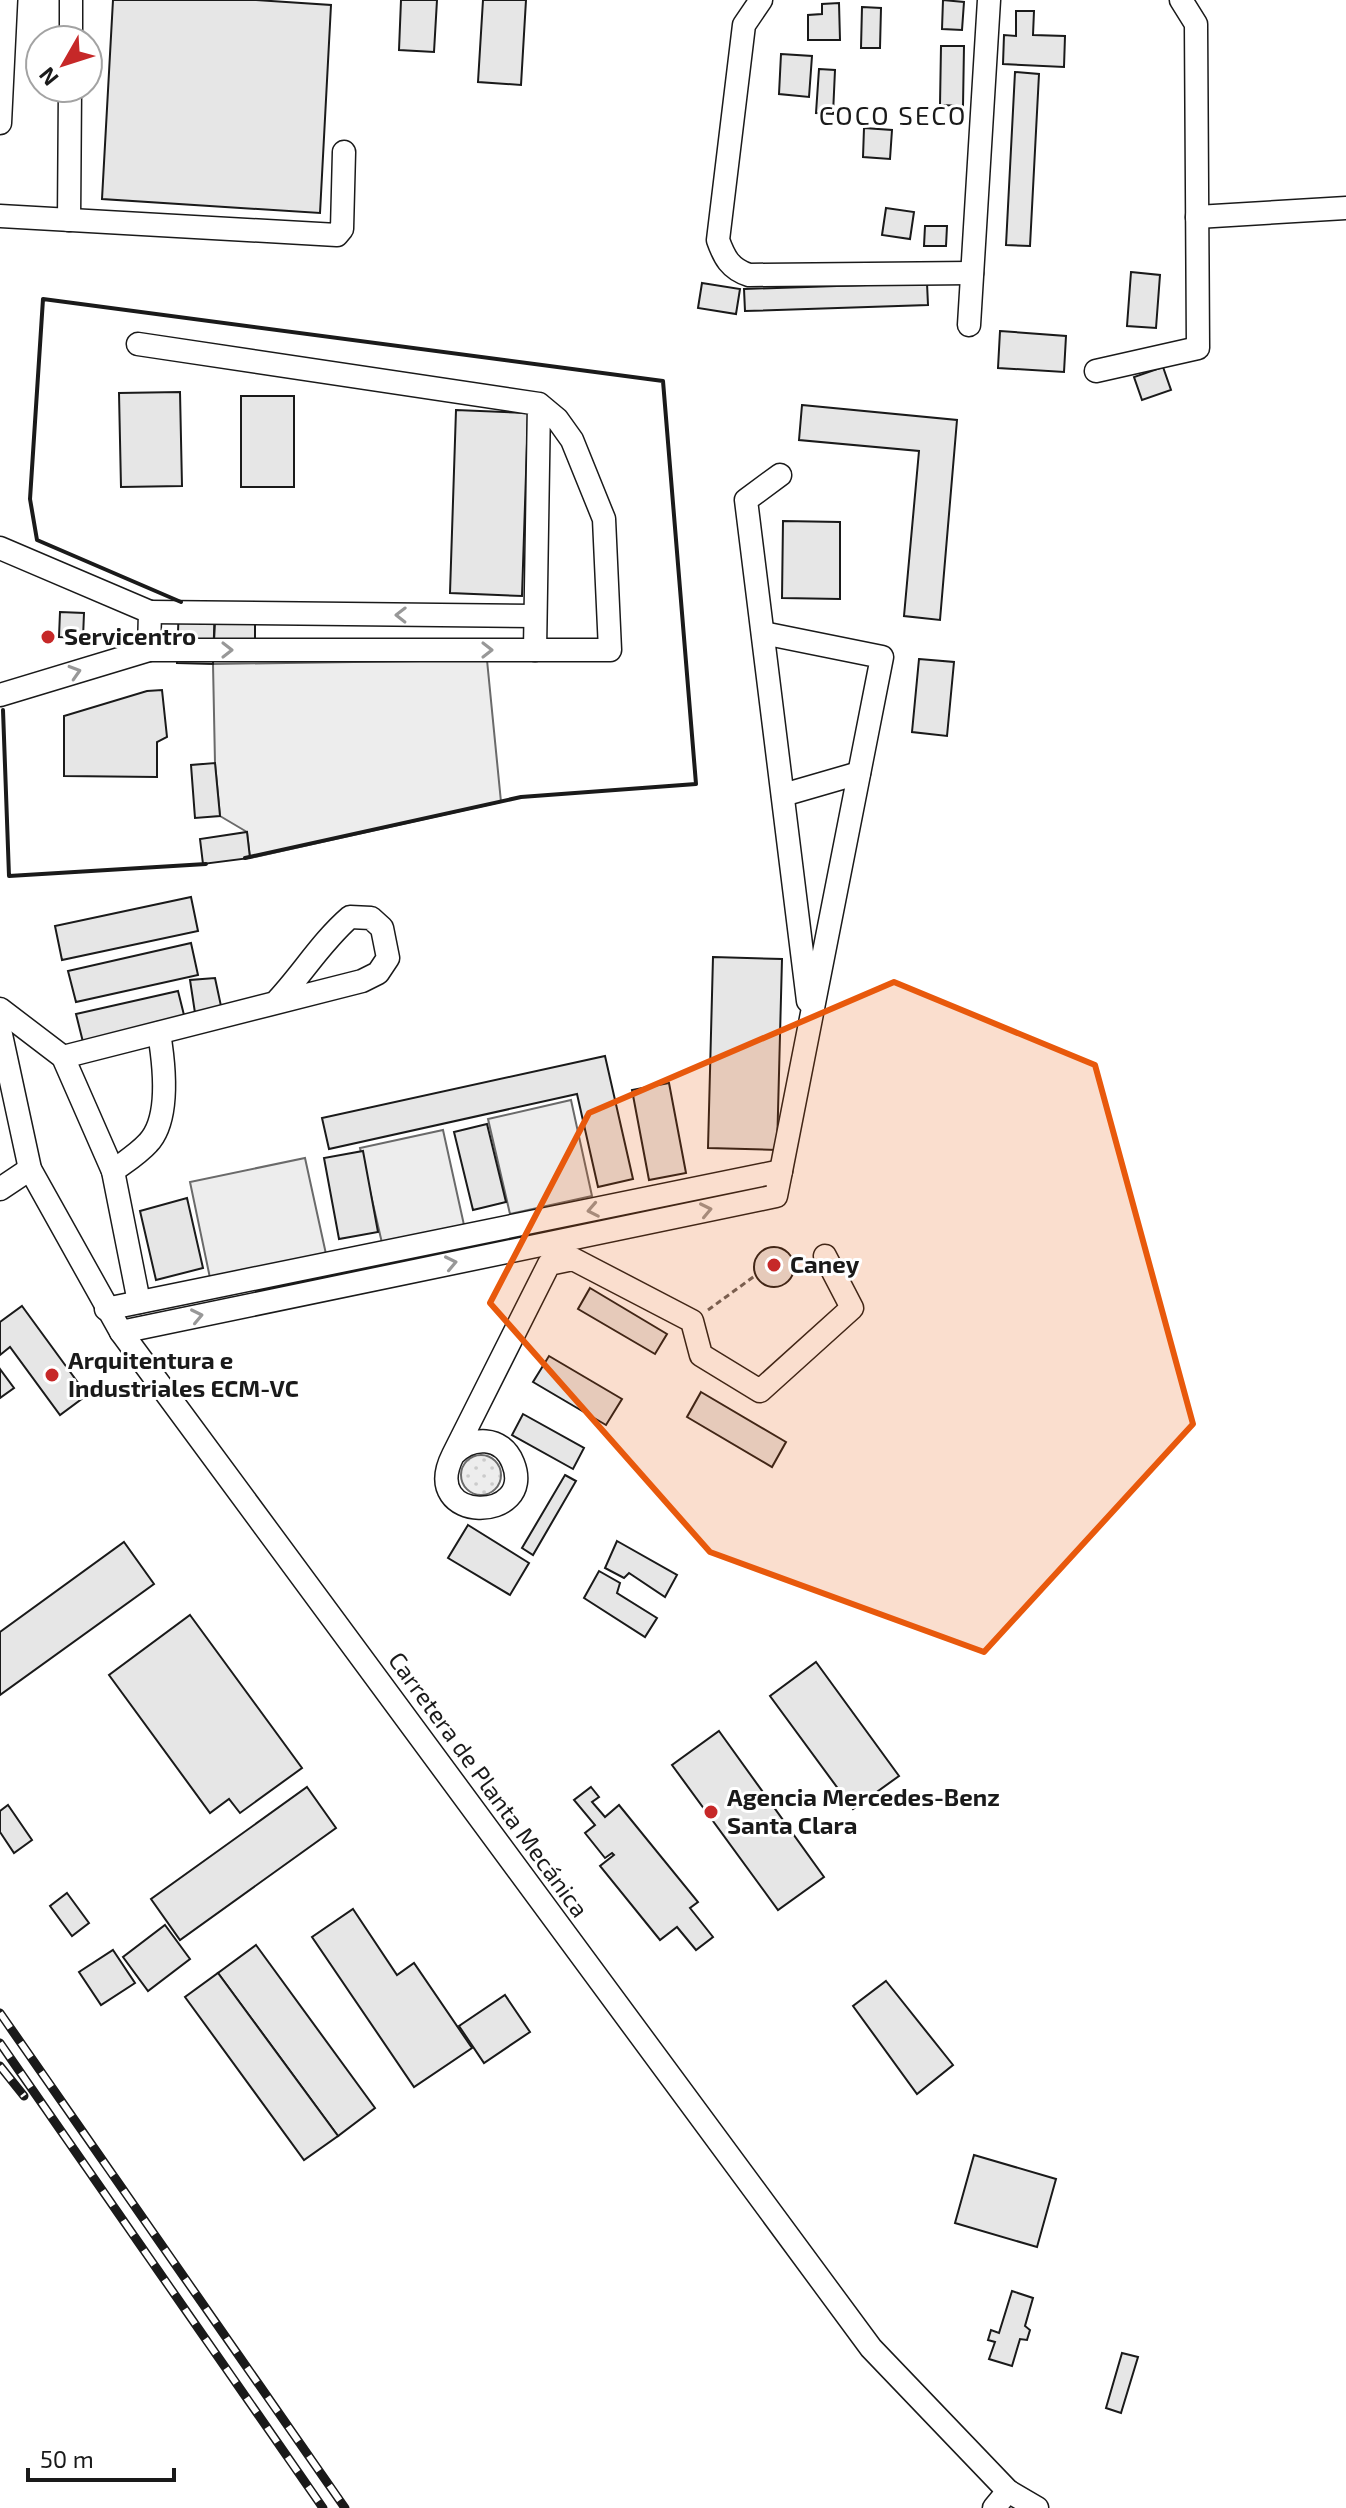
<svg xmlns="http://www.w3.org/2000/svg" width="1346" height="2508" font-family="'Exo 2',sans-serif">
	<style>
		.park { fill: url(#park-dots); stroke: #6a6a6a; stroke-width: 2 }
		.pitch { fill: #ededed; stroke: #6a6a6a; stroke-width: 2 }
		.building { fill: #e6e6e6; stroke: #1a1a1a; stroke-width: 2 }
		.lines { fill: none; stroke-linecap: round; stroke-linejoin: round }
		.minor-casing { stroke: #1a1a1a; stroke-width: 25 }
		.path { stroke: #5f5f5f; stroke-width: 3; stroke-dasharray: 6 4; stroke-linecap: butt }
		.minor { stroke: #fff; stroke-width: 22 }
		.rail-casing { stroke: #1a1a1a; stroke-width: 9 }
		.rail { stroke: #fff; stroke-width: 6; stroke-dasharray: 18; stroke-linecap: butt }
		.wall { stroke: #1a1a1a; stroke-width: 4 }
		.oneway { stroke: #989898 }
		.marked { fill: #e8590c; fill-opacity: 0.2; stroke: #e8590c; stroke-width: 6; stroke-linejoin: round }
		.poi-dot { fill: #c62828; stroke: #fff; stroke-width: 3 }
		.labels { text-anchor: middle; stroke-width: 6; stroke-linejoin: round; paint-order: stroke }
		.poi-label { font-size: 24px; font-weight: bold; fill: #1a1a1a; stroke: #fff; text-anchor: start }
		.street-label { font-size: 24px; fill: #1a1a1a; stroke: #fff }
		.neighbourhood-label { font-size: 26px; letter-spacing: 2px; fill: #1a1a1a; stroke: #fff }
	</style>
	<defs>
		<pattern id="park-dots" width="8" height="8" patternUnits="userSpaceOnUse" patternTransform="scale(2)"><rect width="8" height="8" fill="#ededed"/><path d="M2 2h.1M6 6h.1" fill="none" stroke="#cbcbcb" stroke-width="1.8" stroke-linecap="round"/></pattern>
	</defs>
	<rect width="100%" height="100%" fill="#fff"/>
	<circle class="park" cx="481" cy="1475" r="20"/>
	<g class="pitch">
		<polygon points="487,660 501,802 250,858 247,832 220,816 215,763 213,664"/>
		<polygon points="571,1100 592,1196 510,1214 488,1119"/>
		<polygon points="443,1130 464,1225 382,1243 360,1148"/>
		<polygon points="305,1158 326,1254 210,1278 190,1182"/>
	</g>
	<g class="building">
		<polygon points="113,0 256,0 331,5 320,213 102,199"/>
		<polygon points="401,0 437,0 434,52 399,50"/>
		<polygon points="483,0 526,0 521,85 478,82"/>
		<polygon points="943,0 964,2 962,30 942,29"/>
		<polygon points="839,3 840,40 808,40 808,15 822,14 822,4"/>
		<polygon points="862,7 881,8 880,48 861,48"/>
		<polygon points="1016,11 1034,11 1033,35 1065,36 1064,67 1003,64 1004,35 1016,36"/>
		<polygon points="941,46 964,46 963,106 940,105"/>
		<polygon points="781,54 812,56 809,97 779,94"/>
		<polygon points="819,69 835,70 833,114 816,113"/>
		<polygon points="1015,72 1039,74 1030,246 1006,245"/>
		<polygon points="864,128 892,130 890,159 863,157"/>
		<polygon points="886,208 914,212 910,239 882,235"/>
		<polygon points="925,226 947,226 946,246 924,246"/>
		<polygon points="1131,272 1160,275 1156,328 1127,326"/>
		<polygon points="702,283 740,289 736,314 698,308"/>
		<polygon points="927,283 928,305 745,311 744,289"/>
		<polygon points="1000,331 1066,336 1064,372 998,368"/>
		<polygon points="1163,367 1171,390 1142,400 1134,377"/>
		<polygon points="180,392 182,486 121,487 119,393"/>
		<rect x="241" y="396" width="53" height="91"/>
		<polygon points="802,405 957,420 940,620 904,616 919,451 799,440"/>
		<polygon points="456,410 528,413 522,596 450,593"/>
		<polygon points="783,521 840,522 840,599 782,598"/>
		<polygon points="179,602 215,604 213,664 177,663"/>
		<polygon points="60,612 84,613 83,638 59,637"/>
		<polygon points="215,622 255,623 255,642 214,641"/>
		<polygon points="919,659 954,662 947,736 912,732"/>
		<polygon points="162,690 167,737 157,742 157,777 64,776 64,716 147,691"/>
		<polygon points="215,763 220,816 195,818 191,765"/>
		<polygon points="247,832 250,858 203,864 200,839"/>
		<polygon points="191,897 198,931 62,960 55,926"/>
		<polygon points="191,943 198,975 76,1002 68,971"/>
		<polygon points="713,957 782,959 777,1150 708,1148"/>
		<polygon points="215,978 221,1006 195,1013 190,980"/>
		<polygon points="178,991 185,1019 83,1042 76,1014"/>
		<polygon points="605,1056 633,1179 598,1187 577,1094 329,1149 322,1118"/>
		<polygon points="669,1083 686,1173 649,1180 632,1090"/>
		<polygon points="487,1124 506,1202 473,1210 454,1132"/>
		<polygon points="363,1151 378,1232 339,1239 324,1158"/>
		<polygon points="187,1198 203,1268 156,1280 140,1211"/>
		<circle cx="774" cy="1267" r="20"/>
		<polygon points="590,1288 667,1334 655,1354 578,1309"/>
		<polygon points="22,1306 87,1395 60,1415 10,1347 0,1355 0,1322"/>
		<polygon points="549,1356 622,1399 606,1425 533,1382"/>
		<polygon points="0,1369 14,1388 0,1398"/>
		<polygon points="701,1392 786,1442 772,1467 687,1417"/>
		<polygon points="523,1414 584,1448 573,1469 512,1435"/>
		<polygon points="565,1475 576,1481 533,1555 522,1548"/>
		<polygon points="468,1525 529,1563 510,1595 448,1558"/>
		<polygon points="617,1541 677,1575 665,1597 629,1573 624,1578 605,1568"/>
		<polygon points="124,1542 154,1584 0,1695 0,1632"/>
		<polygon points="599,1571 620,1583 617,1593 657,1618 645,1637 584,1598"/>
		<polygon points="190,1615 302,1768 240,1813 229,1799 210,1813 109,1675"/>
		<polygon points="816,1662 899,1776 853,1809 770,1696"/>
		<polygon points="719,1731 824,1877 778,1910 672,1765"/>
		<polygon points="307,1787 336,1828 180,1940 151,1899"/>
		<polygon points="591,1787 599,1797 592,1802 605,1817 619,1805 698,1902 690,1908 713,1937 696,1950 677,1927 660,1940 600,1866 614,1855 612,1853 605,1858 585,1833 595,1825 574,1800"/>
		<polygon points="8,1805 32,1840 14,1853 0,1832 0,1811"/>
		<polygon points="67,1893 89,1923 72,1936 50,1906"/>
		<polygon points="353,1909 397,1975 414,1963 472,2048 414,2087 312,1937"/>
		<polygon points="165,1925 190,1959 148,1991 123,1957"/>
		<polygon points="256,1945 375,2108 338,2136 218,1973"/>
		<polygon points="113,1950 135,1983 101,2005 79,1972"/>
		<polygon points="218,1973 338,2136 304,2160 185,1997"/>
		<polygon points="886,1981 953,2065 917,2094 853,2006"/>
		<polygon points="505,1995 530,2032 484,2063 459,2026"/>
		<polygon points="974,2155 1056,2179 1037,2247 955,2223"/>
		<polygon points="1012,2291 1033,2298 1025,2326 1030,2330 1027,2340 1020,2339 1012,2366 989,2359 995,2342 988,2340 991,2330 999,2333"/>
		<polygon points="1122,2353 1138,2357 1121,2413 1106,2408"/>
	</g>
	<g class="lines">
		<defs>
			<g id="minor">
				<path d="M761 0 744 25 718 240C724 257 730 269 749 275L972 273"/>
				<polyline points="71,40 71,0"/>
				<polyline points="0,123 6,0"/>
				<polyline points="0,216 337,235 342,229 344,152"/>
				<polyline points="1197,217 1346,208"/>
				<polyline points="69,220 70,88"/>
				<polyline points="969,325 989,0"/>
				<polyline points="138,344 539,404 557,419 572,440 604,519 610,650 535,650 539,404"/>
				<polyline points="1096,371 1198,348 1196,24 1181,0"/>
				<polyline points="780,475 746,500 808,1001"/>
				<polyline points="0,548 150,612 149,650 0,695"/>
				<polyline points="150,612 535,616"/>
				<polyline points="763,633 882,657 781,1171"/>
				<polyline points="149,650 535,650"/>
				<polyline points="783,795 859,773"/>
				<polyline points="0,1009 63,1057 113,1171 139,1302"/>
				<polyline points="0,1030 30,1169 121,1332 871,2348 1008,2491 1037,2508"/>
				<path d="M63 1057 362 981 378 973 388 958 382 928 371 918 350 917C321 942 301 976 275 1003"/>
				<path d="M113 1171C125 1162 138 1154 148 1143 171 1119 164 1063 159 1033"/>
				<polyline points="0,1189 30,1169"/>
				<polyline points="106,1309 781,1171 776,1196 121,1332"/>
				<path d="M453 1455C471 1436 502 1435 513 1463 537 1523 418 1525 453 1455L549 1264 573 1259 692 1321 701 1355 760 1391 852 1308 825 1256"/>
				<polyline points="994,2508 1008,2491"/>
			</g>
		</defs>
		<use href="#minor" class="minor-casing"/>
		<polyline class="path" points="708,1310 756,1275"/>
		<use href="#minor" class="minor"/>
		<defs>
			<g id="rail">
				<polyline points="0,2013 345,2508"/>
				<polyline points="0,2043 323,2508"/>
				<polyline points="0,2066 24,2096"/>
			</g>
		</defs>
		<use href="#rail" class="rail-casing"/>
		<use href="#rail" class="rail"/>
		<g class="wall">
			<polyline points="181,602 37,540 30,499 43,299 663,381 696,784 521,797 245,858"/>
			<polyline points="3,710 9,876 206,864"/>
		</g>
	</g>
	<defs><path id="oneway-chevron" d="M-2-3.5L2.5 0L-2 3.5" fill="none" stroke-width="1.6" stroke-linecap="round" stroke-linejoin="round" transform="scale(2)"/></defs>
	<g class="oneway">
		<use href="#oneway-chevron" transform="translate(401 615) rotate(-179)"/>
		<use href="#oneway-chevron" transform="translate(227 650)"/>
		<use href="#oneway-chevron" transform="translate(487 650)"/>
		<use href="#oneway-chevron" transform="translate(75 672) rotate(-17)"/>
		<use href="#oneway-chevron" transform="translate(593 1210) rotate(169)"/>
		<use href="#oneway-chevron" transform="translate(706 1210) rotate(-12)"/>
		<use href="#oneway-chevron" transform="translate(451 1263) rotate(-12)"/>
		<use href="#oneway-chevron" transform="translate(197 1316) rotate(-12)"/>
	</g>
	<path class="marked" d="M894 982 1095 1065 1193 1424 984 1652 710 1552 490 1303 589 1113Z"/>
	<g class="poi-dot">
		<circle cx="48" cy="637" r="8"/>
		<circle cx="774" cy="1265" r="8"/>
		<circle cx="52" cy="1375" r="8"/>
		<circle cx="711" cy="1812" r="8"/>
	</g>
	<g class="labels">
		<g class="poi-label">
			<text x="64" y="645">Servicentro</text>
			<text x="790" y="1273">Caney</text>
			<text x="68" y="1369">Arquitentura e<tspan x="68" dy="28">Industriales ECM-VC</tspan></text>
			<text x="727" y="1806">Agencia Mercedes-Benz<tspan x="727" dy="28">Santa Clara</tspan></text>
		</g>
		<g class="street-label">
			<text transform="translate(488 1785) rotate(54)" y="8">Carretera de Planta Mecánica</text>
		</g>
		<g class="neighbourhood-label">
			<text x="893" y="125">COCO SECO</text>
		</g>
	</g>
	<g transform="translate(64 64) rotate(231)"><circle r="38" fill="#ffffff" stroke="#a3a3a3" stroke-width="2"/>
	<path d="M0-6L14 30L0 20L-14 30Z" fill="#c62828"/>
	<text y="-12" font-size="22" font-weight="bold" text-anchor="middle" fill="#1a1a1a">N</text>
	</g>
	<path d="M28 2468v12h146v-12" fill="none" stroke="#1a1a1a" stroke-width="4"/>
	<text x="40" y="2468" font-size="24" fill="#1a1a1a" stroke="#ffffff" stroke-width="6" paint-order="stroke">50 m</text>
</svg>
